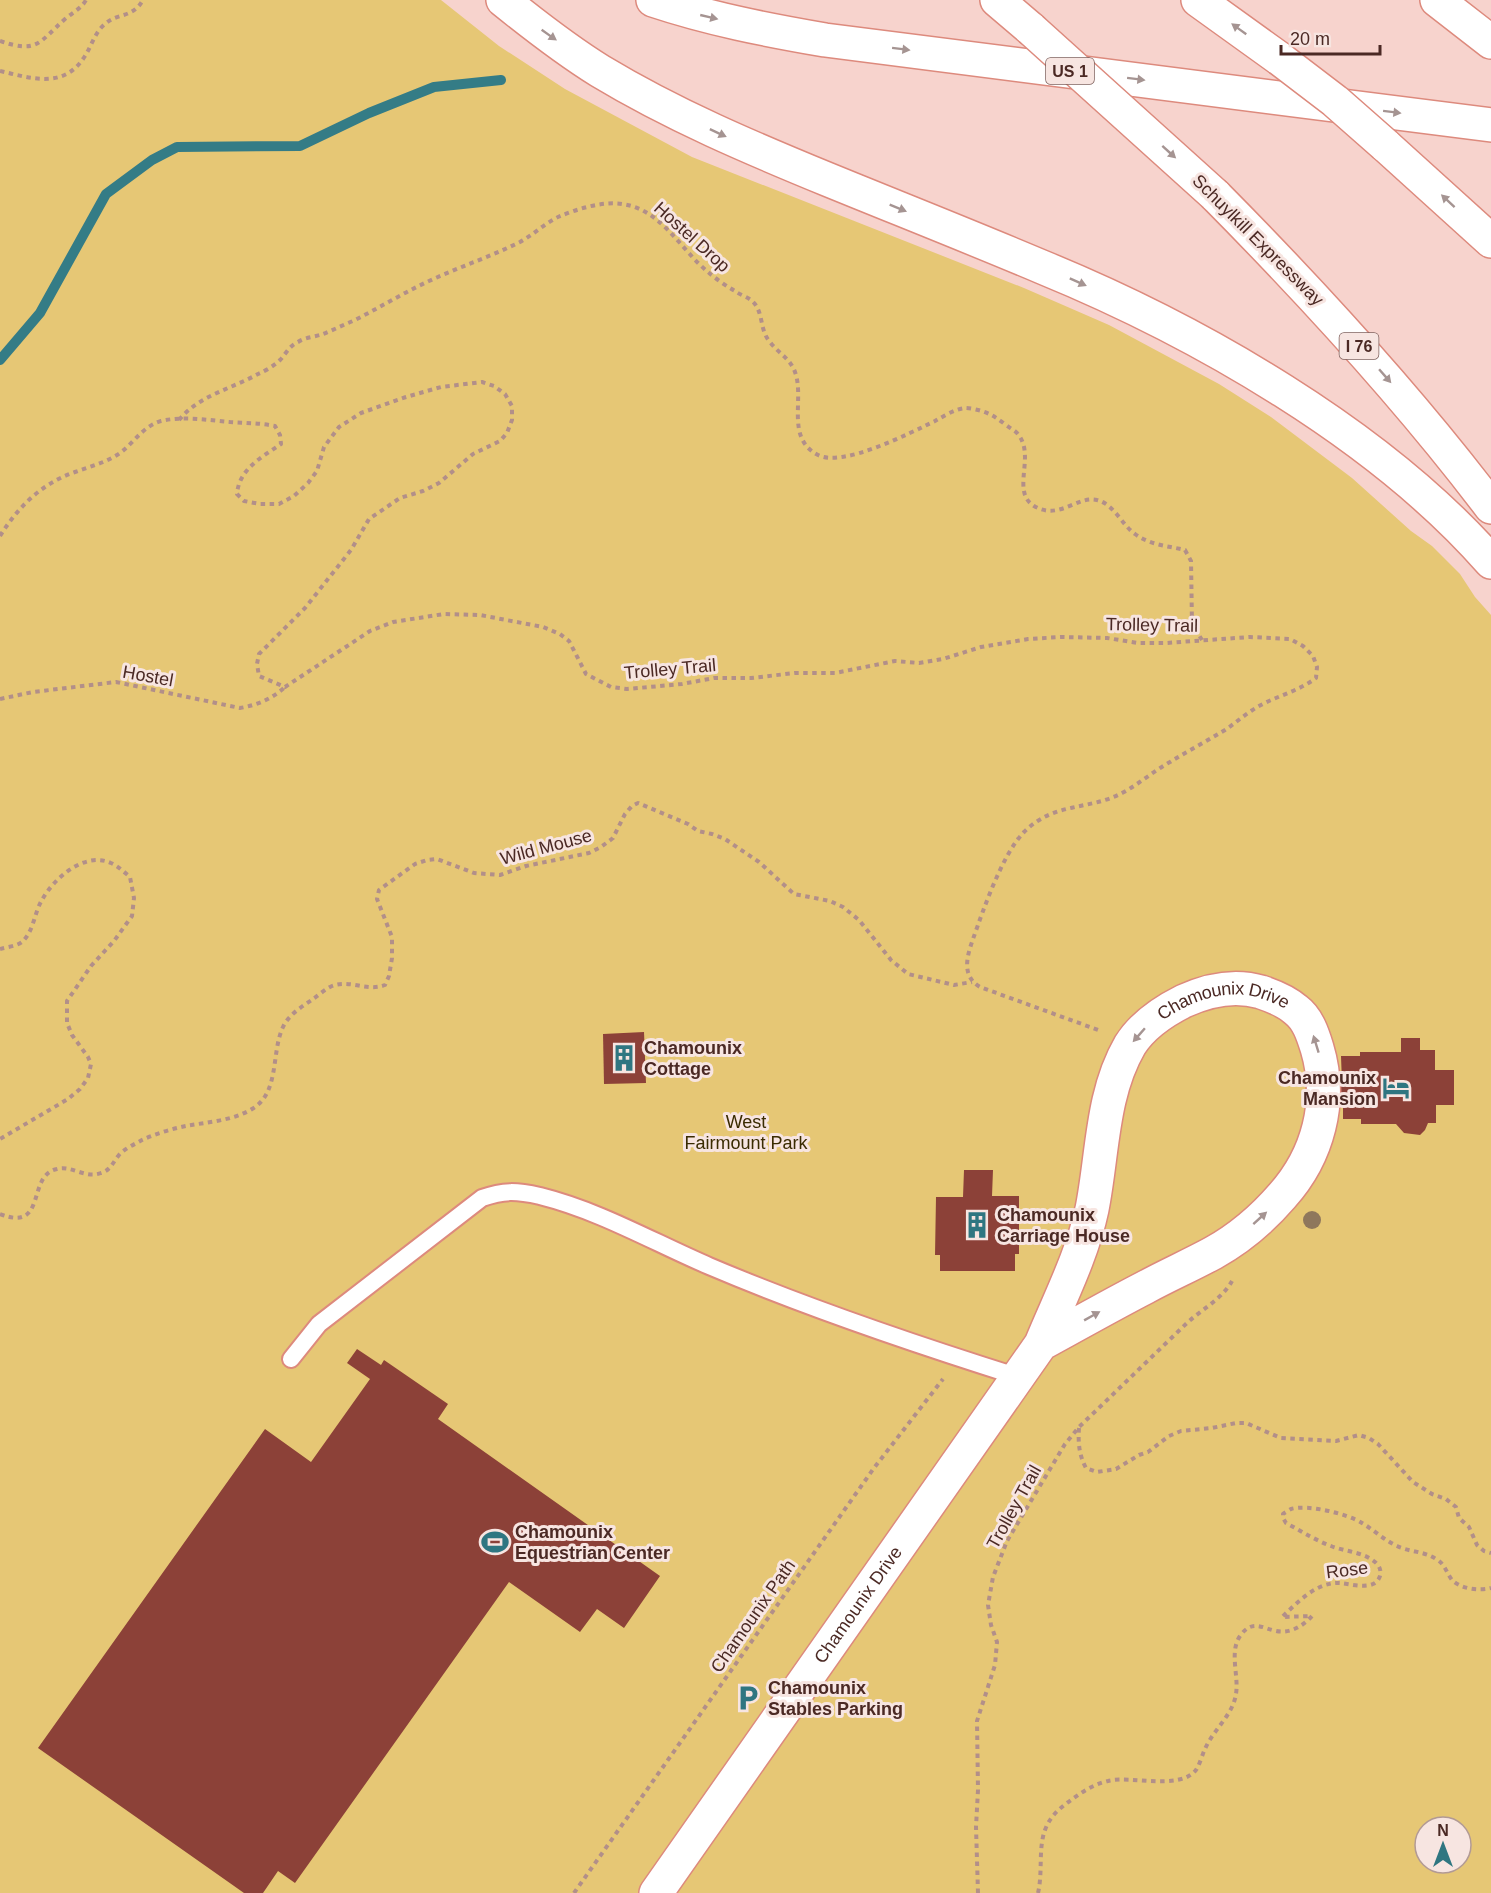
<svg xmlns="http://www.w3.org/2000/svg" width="1491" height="1893" font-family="Arial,sans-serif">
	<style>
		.green { fill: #e6c775; fill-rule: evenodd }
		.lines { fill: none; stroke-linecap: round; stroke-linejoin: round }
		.stream { stroke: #347c86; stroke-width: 10 }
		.building { fill: #8c4138 }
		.service-casing { stroke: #dd8a7d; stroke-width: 20 }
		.minor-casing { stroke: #dd8a7d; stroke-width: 36 }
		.motorway-casing { stroke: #dd8a7d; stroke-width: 36 }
		.path { stroke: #b28f89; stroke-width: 4; stroke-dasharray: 4.5 4.5; stroke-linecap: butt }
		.service { stroke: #fff; stroke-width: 16 }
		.minor { stroke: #fff; stroke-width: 33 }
		.motorway { stroke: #fff; stroke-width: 33 }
		.motorway-bridge-casing { stroke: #dd8a7d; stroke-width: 36; stroke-linecap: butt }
		.motorway-bridge { stroke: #fff; stroke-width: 33 }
		.tree { fill: #8f775c }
		.oneway { fill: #a59492 }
		.labels { text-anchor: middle; stroke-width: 6; stroke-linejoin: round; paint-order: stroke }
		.shield { fill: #f7e5e1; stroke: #7f615d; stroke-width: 1.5 }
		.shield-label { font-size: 16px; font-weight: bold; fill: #4b2924 }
		.street-label { font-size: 18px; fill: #4b2924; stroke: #f7e5e1 }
		.poi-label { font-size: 18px; font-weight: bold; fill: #4b2924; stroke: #f7e5e1; text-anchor: start }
		.park-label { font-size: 18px; fill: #3a2b00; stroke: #f7e5e1 }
	</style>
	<rect width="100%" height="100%" fill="#f7d3cd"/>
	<path class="green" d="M0 0H441L499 46 565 89 692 157 1024 288 1109 325 1219 384 1271 417 1352 478 1411 531 1432 546 1460 574 1475 597 1491 615V1893H0ZM1425 1827H1461V1863H1425Z"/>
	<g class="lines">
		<polyline class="stream" points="0,360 40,313 106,194 152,160 177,147 300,146 369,113 434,87 501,80"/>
	</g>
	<g class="building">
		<polygon points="644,1032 646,1083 604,1084 603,1034"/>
		<polygon points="1401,1038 1420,1038 1420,1050 1435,1050 1435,1070 1454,1070 1454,1105 1436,1105 1436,1123 1428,1123 1425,1130 1420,1135 1404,1133 1396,1124 1361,1124 1361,1119 1343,1119 1343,1094 1338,1094 1338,1083 1342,1083 1341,1056 1360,1056 1360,1052 1401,1052"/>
		<polygon points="964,1170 993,1170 992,1196 1019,1196 1019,1254 1015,1254 1015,1271 940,1271 940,1255 935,1255 936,1197 963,1197"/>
		<polygon points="357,1349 381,1365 384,1360 448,1404 438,1419 660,1576 624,1628 597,1609 580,1632 509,1582 295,1883 278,1871 263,1893 244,1893 38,1748 265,1429 311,1462 370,1379 347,1363"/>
	</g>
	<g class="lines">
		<defs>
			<path id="service" d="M291 1359 319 1324 482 1198C504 1190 517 1191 540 1196 600 1211 653 1242 709 1266 810 1309 914 1344 1019 1377"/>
			<g id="minor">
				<path id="s1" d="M656 1893 1041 1344C1059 1300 1082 1256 1092 1209 1103 1154 1101 1095 1130 1045 1142 1026 1164 1011 1184 1001 1208 990 1234 984 1261 992 1273 996 1286 1001 1296 1010 1308 1019 1313 1035 1317 1048 1333 1101 1318 1156 1282 1196 1263 1218 1238 1239 1213 1253 1191 1265 1168 1275 1146 1287 1111 1305 1076 1325 1041 1344"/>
			</g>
			<g id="motorway">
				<path d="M503 0C534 25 566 50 600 71 673 115 751 148 829 180 900 209 971 237 1042 267 1198 331 1380 435 1491 562"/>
				<path d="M653 0C710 19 767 30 825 40L1491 125"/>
				<polyline points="997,0 1031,29"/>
				<polyline points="1198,0 1280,59"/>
				<polyline points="1437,0 1491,42"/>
				<polyline points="1385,145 1491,241"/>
				<path d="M1215 195C1313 294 1407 396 1491 507"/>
			</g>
		</defs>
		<use href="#service" class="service-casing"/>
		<use href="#minor" class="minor-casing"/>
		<use href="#motorway" class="motorway-casing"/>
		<g class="path">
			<path d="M0 41C38 54 39 42 65 19 73 12 81 9 86 0"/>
			<path d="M0 71C31 78 64 90 85 56 92 45 95 32 105 24 118 12 132 19 143 0"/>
			<path d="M179 420C198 396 231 389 258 374 265 371 274 366 280 360 286 354 289 346 298 342 305 337 315 337 323 334 333 330 343 325 353 321 379 308 403 293 429 281 459 267 490 257 520 242 533 235 544 224 558 217 577 209 602 201 622 204 661 209 680 249 708 272 716 279 726 286 735 291 740 295 748 297 752 301 764 311 759 330 770 342 778 353 790 358 795 372 805 399 785 438 818 455 842 468 910 433 935 421 944 416 955 409 965 408 969 408 974 409 978 410 990 413 997 418 1006 425 1010 428 1014 430 1017 433 1037 455 1010 491 1034 506 1059 521 1078 495 1097 500 1114 504 1122 525 1135 534 1150 545 1168 546 1185 550L1191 561 1192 624 1202 640"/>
			<path d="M0 536C19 506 41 484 75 472 89 467 104 463 117 455 133 445 141 427 161 421 182 416 208 420 230 422 245 423 260 423 275 426L280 435 281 444C262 457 239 469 237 494L244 501 260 504H279L294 496 308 483 317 471 324 447 339 427 361 413 406 397 441 387 482 382 494 386 505 394 512 406V420L507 433 500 441 473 454 439 483 423 491 400 498 369 519 351 550 305 608 259 654 257 664 259 676 285 687 370 631 393 622 444 614 480 615 543 627 560 634 569 641 586 674 611 687 627 689 682 684 714 678H751L795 673H835L895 661 919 663 943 659 981 647 1028 639 1061 637 1107 638 1138 643H1166L1250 637 1290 639 1303 646 1313 656 1317 667 1316 678C1296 693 1271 697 1251 711 1242 717 1234 724 1225 730 1207 741 1188 751 1170 762 1154 771 1140 783 1124 792 1090 811 1055 801 1024 832 1002 855 984 908 973 939 967 956 961 976 980 987L1101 1031"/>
			<path d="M0 699 33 692 116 682 240 708C257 705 272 699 285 687"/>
			<path d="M0 949C7 947 17 946 22 942 34 931 34 913 42 900 54 878 85 851 111 863 118 866 124 872 130 877L134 898 132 916 114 941 91 966 67 1001V1023L72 1035 88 1057 91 1064 88 1078 80 1089 68 1099 0 1139"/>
			<path d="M0 1214C48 1233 26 1175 57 1169 72 1165 85 1179 101 1173 111 1170 113 1162 119 1155 124 1149 135 1144 142 1140 155 1134 171 1129 186 1126 207 1122 232 1121 252 1109 280 1093 271 1052 283 1027 289 1014 303 1006 313 999 319 995 325 989 332 986 350 979 367 992 385 985L389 976 392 958V937L377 899 379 890 415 864 427 860 437 859 474 873 500 875 526 866 589 853 601 847 613 838 625 814 632 806 638 803 688 824 698 831 712 834 725 839 759 862 794 894 830 901 843 907 859 920 891 960 908 974 954 985 972 982"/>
			<path d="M1079 1428C1078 1443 1079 1455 1086 1468L1097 1472 1116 1469 1139 1455 1148 1452 1169 1436 1181 1431 1212 1428 1236 1423H1246L1281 1438 1336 1441 1359 1435 1369 1438 1378 1444 1413 1482 1432 1494 1446 1499 1456 1507 1459 1518 1469 1527 1477 1545 1484 1551 1491 1553"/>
			<polyline points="574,1893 874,1468 943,1379"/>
			<path d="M978 1893 976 1827 978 1790 977 1721 995 1665 997 1642 991 1625 988 1605 993 1577 1007 1541 1065 1444 1079 1427 1187 1323C1202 1309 1222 1299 1232 1281"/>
			<path d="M1038 1893C1043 1872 1038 1849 1045 1830 1050 1816 1060 1808 1071 1800 1082 1792 1094 1784 1108 1781 1131 1775 1179 1791 1196 1770 1200 1764 1202 1755 1205 1749 1213 1730 1233 1715 1236 1694 1239 1676 1229 1652 1240 1636 1252 1619 1262 1628 1276 1631 1290 1634 1303 1626 1312 1616L1282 1617C1298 1602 1316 1582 1340 1583 1350 1584 1364 1588 1373 1584 1380 1581 1383 1572 1378 1565 1367 1552 1346 1552 1331 1546 1315 1540 1301 1531 1286 1523L1283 1518V1514C1284 1513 1291 1509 1291 1509 1308 1504 1348 1514 1362 1523 1374 1530 1384 1540 1397 1546 1409 1552 1424 1551 1436 1559 1445 1564 1446 1572 1452 1580 1461 1589 1479 1591 1491 1588"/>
		</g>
		<use href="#service" class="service"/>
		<use href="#minor" class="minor"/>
		<use href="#motorway" class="motorway"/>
		<defs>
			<g id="motorway-bridge">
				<polyline points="1031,29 1215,195"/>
				<polyline points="1280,59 1335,101 1385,145"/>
			</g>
		</defs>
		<use href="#motorway-bridge" class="motorway-bridge-casing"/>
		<use href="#motorway-bridge" class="motorway-bridge"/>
	</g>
	<circle class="tree" cx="1312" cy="1220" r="9"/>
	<defs><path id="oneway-solid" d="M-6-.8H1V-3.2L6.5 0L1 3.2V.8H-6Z" transform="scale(1.5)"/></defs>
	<g class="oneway">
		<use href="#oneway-solid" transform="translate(709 17) rotate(13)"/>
		<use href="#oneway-solid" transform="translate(1239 29) rotate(-144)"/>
		<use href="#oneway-solid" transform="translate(549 35) rotate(35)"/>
		<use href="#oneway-solid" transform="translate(901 49) rotate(7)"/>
		<use href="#oneway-solid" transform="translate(1136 79) rotate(7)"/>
		<use href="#oneway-solid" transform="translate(1392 112) rotate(7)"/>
		<use href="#oneway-solid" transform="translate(718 133) rotate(25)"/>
		<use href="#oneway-solid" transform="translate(1169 152) rotate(42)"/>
		<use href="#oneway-solid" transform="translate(1448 201) rotate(-137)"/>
		<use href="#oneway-solid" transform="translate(898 208) rotate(22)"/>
		<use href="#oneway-solid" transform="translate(1078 282) rotate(24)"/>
		<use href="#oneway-solid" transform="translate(1385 376) rotate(49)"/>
		<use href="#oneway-solid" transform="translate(1139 1035) rotate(131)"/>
		<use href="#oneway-solid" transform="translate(1316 1044) rotate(-107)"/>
		<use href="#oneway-solid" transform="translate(1260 1218) rotate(-42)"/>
		<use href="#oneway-solid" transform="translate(1092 1316) rotate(-29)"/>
	</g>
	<defs>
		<symbol id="building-bare" viewBox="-9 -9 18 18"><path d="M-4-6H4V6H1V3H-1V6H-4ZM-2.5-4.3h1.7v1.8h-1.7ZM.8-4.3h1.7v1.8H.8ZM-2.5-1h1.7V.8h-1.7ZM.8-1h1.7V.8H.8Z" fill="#2f7681" stroke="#f7e5e1" stroke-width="2.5" paint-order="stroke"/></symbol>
		<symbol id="hotel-bare" viewBox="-9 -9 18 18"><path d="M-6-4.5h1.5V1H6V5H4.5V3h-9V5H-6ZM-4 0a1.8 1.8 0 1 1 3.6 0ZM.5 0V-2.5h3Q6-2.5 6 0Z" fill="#2f7681" stroke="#f7e5e1" stroke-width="2.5" paint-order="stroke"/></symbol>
		<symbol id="stadium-bare" viewBox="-9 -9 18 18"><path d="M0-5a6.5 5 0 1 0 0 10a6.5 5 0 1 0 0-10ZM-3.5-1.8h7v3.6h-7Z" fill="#2f7681" stroke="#f7e5e1" stroke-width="2.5" paint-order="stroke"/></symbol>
		<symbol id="parking-bare" viewBox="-9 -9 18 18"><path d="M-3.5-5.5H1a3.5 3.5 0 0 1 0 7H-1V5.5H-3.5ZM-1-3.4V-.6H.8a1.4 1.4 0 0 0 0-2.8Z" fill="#2f7681" stroke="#f7e5e1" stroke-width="2.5" paint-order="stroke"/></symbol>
	</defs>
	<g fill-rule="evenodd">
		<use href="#building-bare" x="605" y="1039" width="38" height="38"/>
		<use href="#hotel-bare" x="1377" y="1069" width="38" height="38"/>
		<use href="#building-bare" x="958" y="1206" width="38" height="38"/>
		<use href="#stadium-bare" x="476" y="1523" width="38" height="38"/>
		<use href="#parking-bare" x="729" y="1679" width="38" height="38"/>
	</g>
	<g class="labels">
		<g class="shield">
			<rect x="1046" y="58" width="48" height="26" rx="4.5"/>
			<rect x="1339.5" y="333" width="39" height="26" rx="4.5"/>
		</g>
		<g class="shield-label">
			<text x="1070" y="77">US 1</text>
			<text x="1359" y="352">I 76</text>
		</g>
		<g class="street-label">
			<text transform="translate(692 237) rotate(42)" y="6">Hostel Drop</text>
			<text transform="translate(1258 240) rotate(45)" y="6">Schuylkill Expressway</text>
			<text transform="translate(1152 625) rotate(1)" y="6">Trolley Trail</text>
			<text transform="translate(670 669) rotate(-5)" y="6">Trolley Trail</text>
			<text transform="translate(148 676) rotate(10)" y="6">Hostel</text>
			<text transform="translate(546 847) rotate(-15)" y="6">Wild Mouse</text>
			<text dy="6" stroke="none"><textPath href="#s1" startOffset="1095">Chamounix Drive</textPath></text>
			<text transform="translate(1014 1507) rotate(-61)" y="6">Trolley Trail</text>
			<text transform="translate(1347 1570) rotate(-7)" y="6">Rose</text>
			<text dy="6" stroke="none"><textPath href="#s1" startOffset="352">Chamounix Drive</textPath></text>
			<text transform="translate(753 1616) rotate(-55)" y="6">Chamounix Path</text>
		</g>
		<g class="poi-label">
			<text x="644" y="1054">Chamounix<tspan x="644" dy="21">Cottage</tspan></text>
			<text x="1376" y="1084" text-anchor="end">Chamounix<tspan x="1376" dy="21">Mansion</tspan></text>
			<text x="997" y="1221">Chamounix<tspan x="997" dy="21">Carriage House</tspan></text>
			<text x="515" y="1538">Chamounix<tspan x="515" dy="21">Equestrian Center</tspan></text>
			<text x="768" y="1694">Chamounix<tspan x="768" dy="21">Stables Parking</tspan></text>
		</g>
		<g class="park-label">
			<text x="746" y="1128">West<tspan x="746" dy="21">Fairmount Park</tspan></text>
		</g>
	</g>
	<g transform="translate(1443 1845)"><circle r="28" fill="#f7e5e1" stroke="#b29a95" stroke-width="1.5"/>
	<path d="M0-4.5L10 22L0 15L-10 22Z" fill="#2f7681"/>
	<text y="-9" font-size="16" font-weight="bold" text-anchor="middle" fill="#4b2924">N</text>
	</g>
	<path d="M1281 45v9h99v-9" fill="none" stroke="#4b2924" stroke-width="3"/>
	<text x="1290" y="45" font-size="18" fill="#4b2924" stroke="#f7e5e1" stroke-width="4.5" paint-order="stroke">20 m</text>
</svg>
